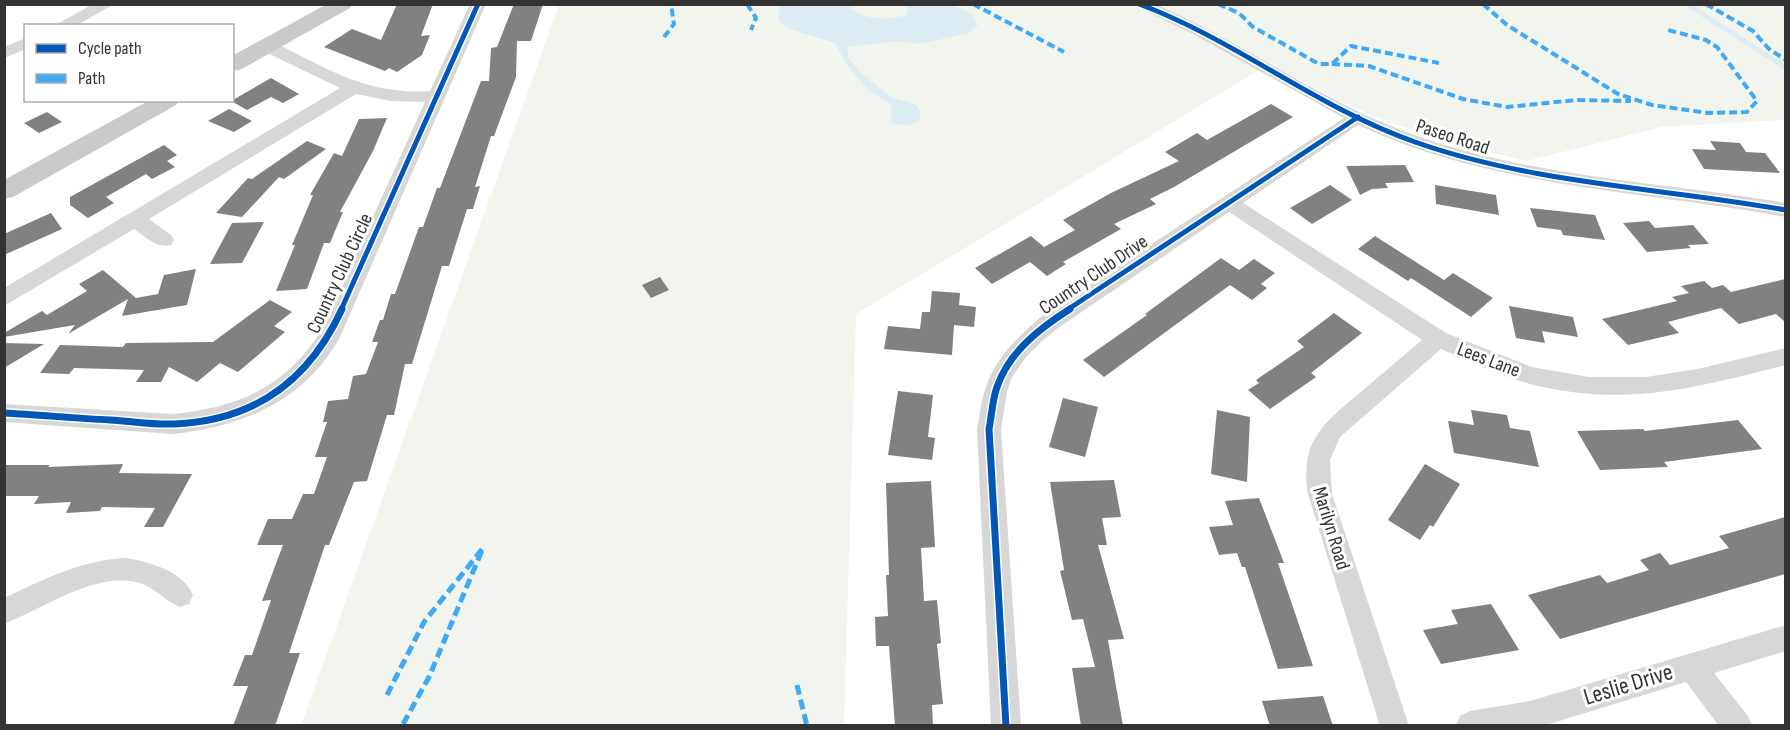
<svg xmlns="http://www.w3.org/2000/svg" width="1790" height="730" font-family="'Sofia Sans Condensed',sans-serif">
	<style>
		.green { fill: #f1f5ed }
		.water { fill: #ddebf3 }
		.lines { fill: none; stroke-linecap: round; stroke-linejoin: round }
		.stream { stroke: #ddebf3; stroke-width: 5 }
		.building { fill: #818181 }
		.minor { fill: #d7d7d7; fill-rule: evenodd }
		.major { fill: #cacaca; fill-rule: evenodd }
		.quiet-far1 { stroke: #3fa9f5; stroke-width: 4; stroke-dasharray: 8 4; stroke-linecap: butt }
		.quiet { stroke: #3fa9f5; stroke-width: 5; stroke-dasharray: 10 5; stroke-linecap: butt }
		.cycleway-far1-casing { stroke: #fff; stroke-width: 8 }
		.cycleway-casing { stroke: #fff; stroke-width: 10 }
		.cycleway-far1 { stroke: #0057b8; stroke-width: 5 }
		.cycleway { stroke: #0057b8; stroke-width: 7 }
		.labels { text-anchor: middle; stroke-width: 6; stroke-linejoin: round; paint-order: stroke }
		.street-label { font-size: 20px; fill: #333; stroke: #fff }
		.near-street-label { font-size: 24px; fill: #333; stroke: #fff }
	</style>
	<rect width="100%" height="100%" fill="#fff"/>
	<polygon class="green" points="559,5 1785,5 1785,120 1661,127 1527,161 1471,148 1389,122 1348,105 1269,64 856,314 844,725 301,726"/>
	<path class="water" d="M847 4C858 21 891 20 907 15L908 8 904 5C928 4 970 0 978 25L969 33 920 44 898 41 848 47V57L860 72 891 97 915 104 921 112 919 121 907 126 892 123 890 117 892 112 890 104C862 87 850 72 835 43L790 29 779 21 778 13 781 5Z"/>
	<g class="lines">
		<polyline class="stream" points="1687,4 1786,68"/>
	</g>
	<g class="building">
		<polygon points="397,4 433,4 421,36 430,35 422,55 397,72 389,68 385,71 324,47 352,29 381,40"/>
		<polygon points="514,4 543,4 531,41 517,41 516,77 494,136 491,136 475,187 480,186 473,209 467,209 449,266 442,266 412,364 405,364 394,415 387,415 367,481 354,482 329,545 325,545 289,653 300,653 275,726 233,726 248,686 233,686 245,655 252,655 271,600 262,601 283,545 257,545 268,519 292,519 303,494 314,494 327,457 315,457 327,422 323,422 328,401 348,399 353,376 366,374 378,342 372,342 380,320 383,320 391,294 395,294 419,227 423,227 437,188 440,188 481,81 489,81 491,48 497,47"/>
		<polygon points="271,78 299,94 283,103 271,97 247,110 231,101"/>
		<polygon points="1271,104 1293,117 1174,187 1150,199 1156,204 1114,224 1121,229 1063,262 1066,264 1047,276 1030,262 992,284 975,268 1031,236 1044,247 1075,230 1063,220 1111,193 1179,161 1165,152 1197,133 1207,140"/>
		<polygon points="229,109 252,121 234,132 208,121"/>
		<polygon points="47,112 62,122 39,133 24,123"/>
		<polygon points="387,118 373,151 340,212 343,212 330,243 324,243 307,289 276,291 295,245 292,245 313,195 310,195 334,153 342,156 359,119"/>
		<polygon points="307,141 326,149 284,179 279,177 242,217 216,213 248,178 252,179"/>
		<polygon points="1710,141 1740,143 1746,152 1765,153 1780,173 1704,169 1692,149 1716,150"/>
		<polygon points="164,145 177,155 167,161 175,167 152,179 146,174 106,197 114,203 88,218 70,205 70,197"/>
		<polygon points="1405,165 1414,182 1385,183 1388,188 1372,189 1360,195 1346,166"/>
		<polygon points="1330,185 1352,200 1312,224 1290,208"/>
		<polygon points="1435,185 1496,195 1499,215 1436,204"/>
		<polygon points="1530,208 1595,215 1605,240 1563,235 1561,230 1537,227"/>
		<polygon points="51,213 62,229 4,255 4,234"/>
		<polygon points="1649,221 1655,228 1693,225 1709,244 1688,245 1691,248 1647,252 1623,223"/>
		<polygon points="264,222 242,263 210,264 232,223"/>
		<polygon points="1375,236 1444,280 1453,273 1493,298 1471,317 1411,278 1408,281 1358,249"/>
		<polygon points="1221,258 1239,270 1254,259 1275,273 1261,284 1267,288 1252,300 1230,285 1104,377 1083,360 1147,315 1145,314"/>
		<polygon points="196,269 187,305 122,316 128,299 68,334 75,325 4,337 4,333 42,311 47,315 87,291 79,284 103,270 136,298 158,294 164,275"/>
		<polygon points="660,277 669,290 651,298 642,285"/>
		<polygon points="1785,279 1785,322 1776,314 1739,324 1721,308 1668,322 1679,333 1628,345 1602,319 1677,301 1672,297 1689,293 1681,286 1704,281 1712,288 1723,285 1731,292"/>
		<polygon points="932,291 960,293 959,305 976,307 974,327 954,325 952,355 884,349 888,326 920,329 922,312 930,312"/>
		<polygon points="270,300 292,312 274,326 285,332 238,372 220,363 197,382 169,367 161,382 136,382 144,370 74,368 69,374 40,373 60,345 123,347 126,343 213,342"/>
		<polygon points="1509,306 1573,317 1578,337 1542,331 1545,343 1516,338"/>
		<polygon points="1334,313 1362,333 1311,373 1316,377 1270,409 1248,390 1259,383 1256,380 1304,347 1297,341"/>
		<polygon points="4,343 44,344 4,368"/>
		<polygon points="898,391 933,395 928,437 935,438 932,460 888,455"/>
		<polygon points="1063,398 1098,407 1085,457 1049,447"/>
		<polygon points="1217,410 1250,417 1247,482 1211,474"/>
		<polygon points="1471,410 1507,415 1510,428 1530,431 1539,467 1454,453 1448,421 1474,425"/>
		<polygon points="1738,420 1762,449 1664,462 1668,467 1600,470 1577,431 1643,429 1645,431"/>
		<polygon points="123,464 119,473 192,474 163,527 144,527 155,508 102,507 100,511 66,513 71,502 34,504 39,496 4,496 4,465 50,465 48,467"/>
		<polygon points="1425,464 1460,484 1433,527 1430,525 1420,540 1388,520"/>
		<polygon points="1114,480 1121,517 1102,518 1107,545 1098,545 1124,639 1108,640 1123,726 1081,726 1072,668 1095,667 1083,619 1072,620 1060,571 1064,570 1050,482"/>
		<polygon points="931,481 935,547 921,548 924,601 937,600 941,643 937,644 943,704 932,705 933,726 895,726 889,646 876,646 875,617 888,616 886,575 889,575 886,483"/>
		<polygon points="1259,498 1284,563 1278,563 1313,666 1278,669 1245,567 1242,567 1237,553 1219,555 1209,527 1233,525 1225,501"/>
		<polygon points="1785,517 1785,574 1560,639 1528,595 1600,575 1607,583 1649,570 1640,560 1660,553 1670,565 1729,548 1719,536"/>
		<polygon points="1491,604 1519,650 1441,664 1423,630 1458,624 1451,610"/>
		<polygon points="1323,696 1333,726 1270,726 1262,701"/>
	</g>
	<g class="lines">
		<g class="minor">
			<polygon points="93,4 114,4 76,26 54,26"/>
			<path d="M470 4H486L340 337C305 401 242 427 173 434L4 422V404L173 414C235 408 283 389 319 334 335 310 346 275 359 247 381 199 403 151 425 102L391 101 356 94 149 219 171 235 174 240 171 245C157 249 146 237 134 229L4 306V288L340 88 261 50 259 46 261 42H273C329 69 366 95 430 91Z"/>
			<path d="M1131 4H1155L1175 13C1259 53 1335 109 1423 138 1540 178 1665 182 1786 203V217C1643 191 1492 188 1358 125L1243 203 1446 333 1532 367 1589 377H1646L1697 369 1786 348V365C1694 388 1625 408 1530 384 1500 376 1470 361 1441 349L1340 437 1330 460 1332 494 1409 726H1380L1308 494C1299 440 1325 422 1362 391 1382 374 1402 357 1422 340L1229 212 1058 328 1041 342 1026 357 1012 377 1007 392 1001 429 1021 726H991L977 429C980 415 981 400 986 387 996 357 1019 336 1042 316L1344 118 1193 34Z"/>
			<polygon points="26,38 26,49 4,58 4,47"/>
			<path d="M126 558C150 562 183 571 193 595L189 604 180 607C167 602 158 591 145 585 100 567 44 609 4 624V598C44 579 82 560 126 558Z"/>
			<polygon points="1786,625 1786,651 1714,673 1748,716 1752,726 1719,726 1686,682 1543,726 1456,726 1460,716 1470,711 1530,701"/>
		</g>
		<g class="major">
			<polygon points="327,4 353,4 350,8 240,70 232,71 232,56"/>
			<polygon points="150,100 179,100 176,105 13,197 4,199 4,180"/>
		</g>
		<g class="quiet-far1">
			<polyline points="747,4 756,18 751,30"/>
			<polyline points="973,4 1064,52"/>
			<polyline points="1218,4 1239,13 1253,27 1319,64 1332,64 1351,46 1439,63"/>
			<polyline points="1483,4 1507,25 1618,94 1652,105 1708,113 1747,112 1757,101 1717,47 1706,40 1668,30"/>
			<polyline points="1706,4 1753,31 1769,49 1786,60"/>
			<polyline points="664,37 674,24 671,4"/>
			<polyline points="1332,64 1369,66 1463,99 1507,107 1577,100 1631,101"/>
		</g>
		<g class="quiet">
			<polyline points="797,685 807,726"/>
			<polyline points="387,695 424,622 483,548 429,677 402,726"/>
		</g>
		<defs>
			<g id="cycleway-far1">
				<path d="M1139 4C1236 40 1317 108 1415 142 1534 184 1663 188 1786 210"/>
				<polyline points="341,310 478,4"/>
				<polyline points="1067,310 1358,117"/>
			</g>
			<g id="cycleway">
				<path d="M4 413C39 415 74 418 110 420 131 421 153 425 174 424 254 421 309 381 342 309"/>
				<path d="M1006 726 989 429C992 415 992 401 997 387 1009 352 1040 328 1070 309"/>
			</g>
		</defs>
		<use href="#cycleway-far1" class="cycleway-far1-casing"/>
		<use href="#cycleway" class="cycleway-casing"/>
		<use href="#cycleway-far1" class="cycleway-far1"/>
		<use href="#cycleway" class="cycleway"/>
	</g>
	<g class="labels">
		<g class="street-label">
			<text transform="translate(1453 136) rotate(18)" y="7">Paseo Road</text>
			<text transform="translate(339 273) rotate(-65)" y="7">Country Club Circle</text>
			<text transform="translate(1093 274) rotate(-34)" y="7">Country Club Drive</text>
			<text transform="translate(1489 359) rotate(21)" y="7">Lees Lane</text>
			<text transform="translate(1332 528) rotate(73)" y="7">Marilyn Road</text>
		</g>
		<g class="near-street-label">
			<text transform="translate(1628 684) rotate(-17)" y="8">Leslie Drive</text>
		</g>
	</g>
	<rect width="1790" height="730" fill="none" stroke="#333333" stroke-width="12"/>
	<rect x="24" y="24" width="210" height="78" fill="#ffffff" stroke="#adadad" stroke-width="1.5"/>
	<rect x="36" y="44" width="30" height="9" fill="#0057b8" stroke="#adadad" stroke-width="1.5"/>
	<text x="78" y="54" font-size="18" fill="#333333">Cycle path</text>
	<rect x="36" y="74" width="30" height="9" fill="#3fa9f5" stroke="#adadad" stroke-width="1.5"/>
	<text x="78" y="84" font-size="18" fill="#333333">Path</text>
</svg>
